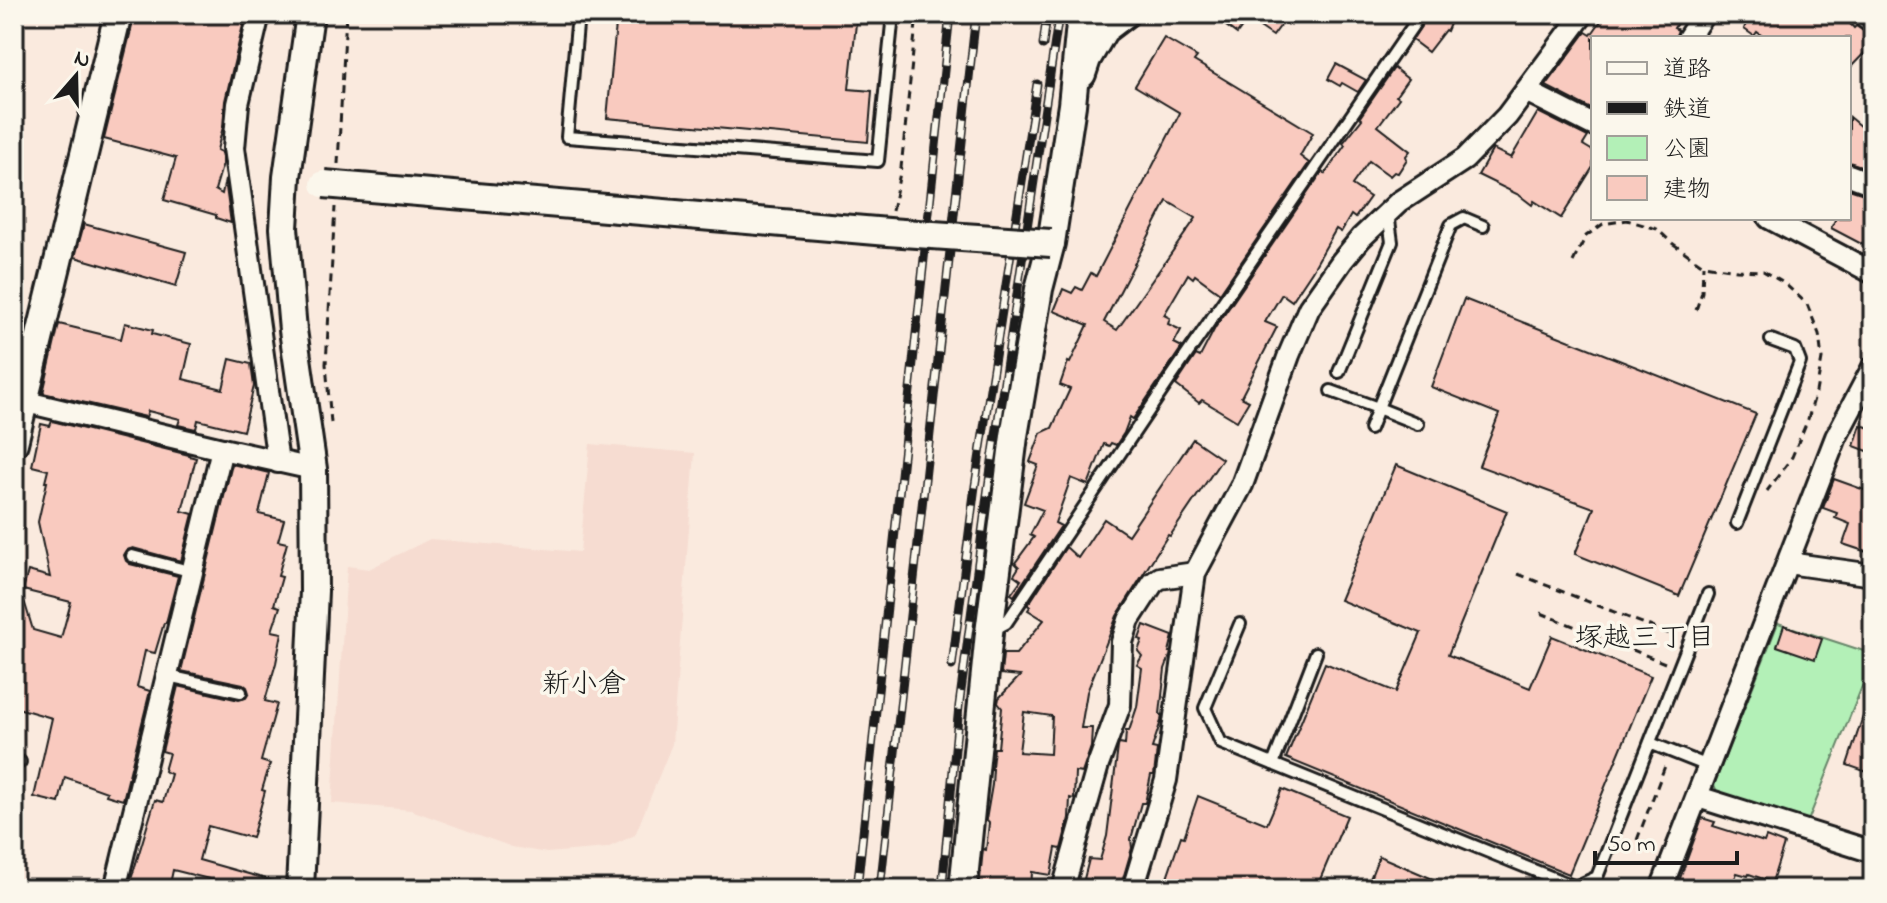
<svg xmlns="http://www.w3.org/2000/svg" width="1887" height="903" font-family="'Indie Flower','Klee One',sans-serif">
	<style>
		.built { fill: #f6dcd1 }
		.green { fill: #b3f0b7; stroke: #68866a; stroke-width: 2 }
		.building { fill: #f9cabf; stroke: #1c1c1c; stroke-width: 2; fill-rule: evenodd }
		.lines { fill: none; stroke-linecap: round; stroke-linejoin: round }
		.service-casing { stroke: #1c1c1c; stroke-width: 16 }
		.minor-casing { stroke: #1c1c1c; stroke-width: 26 }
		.tertiary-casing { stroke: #1c1c1c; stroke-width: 32 }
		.path { stroke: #1c1c1c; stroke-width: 3; stroke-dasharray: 8 6; stroke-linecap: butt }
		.service { stroke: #fbf7ec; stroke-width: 10 }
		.minor { stroke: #fbf7ec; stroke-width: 20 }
		.tertiary { stroke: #fbf7ec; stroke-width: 26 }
		.rail-casing { stroke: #1c1c1c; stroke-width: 9 }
		.rail { stroke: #fbf7ec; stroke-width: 6; stroke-dasharray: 18; stroke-linecap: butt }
		.tertiary-bridge-casing { stroke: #1c1c1c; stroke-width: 32; stroke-linecap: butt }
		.tertiary-bridge { stroke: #fbf7ec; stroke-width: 26 }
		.labels { text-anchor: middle; stroke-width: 7; stroke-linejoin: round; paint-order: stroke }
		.neighbourhood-label { font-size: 28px; fill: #1c1c1c; stroke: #fbf7ec }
	</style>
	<rect width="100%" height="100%" fill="#faeade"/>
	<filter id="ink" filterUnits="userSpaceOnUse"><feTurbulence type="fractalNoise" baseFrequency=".0125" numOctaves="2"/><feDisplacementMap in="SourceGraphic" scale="16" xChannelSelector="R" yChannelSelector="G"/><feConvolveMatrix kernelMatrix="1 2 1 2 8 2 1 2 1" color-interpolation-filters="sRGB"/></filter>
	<g filter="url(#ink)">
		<polygon class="built" points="590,444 695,453 672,744 635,835 607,848 547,853 512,847 411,810 332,803 347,566 369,569 430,539 580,552"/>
		<polygon class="green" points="1778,623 1873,654 1873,659 1808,821 1719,796 1714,785"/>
		<g class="building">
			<polygon points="135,14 219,14 244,21 225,101 223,127 217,150 221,152 223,163 215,190 222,194 225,180 231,223 216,218 216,215 164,200 176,158 104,139"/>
			<polygon points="617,14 857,14 849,89 872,91 868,142 607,118"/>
			<polygon points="1210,14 1289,14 1273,36 1248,19 1237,34"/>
			<polygon points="1429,14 1454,14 1447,31 1445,30 1428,52 1412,40"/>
			<polygon points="1606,14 1682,15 1674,28 1678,30 1675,38 1593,38 1593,110 1546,86 1586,32 1591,35"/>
			<polygon points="1750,14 1841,14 1854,28 1856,26 1866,33 1873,40 1873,44 1849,69 1849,38 1765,38 1757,32 1754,36 1744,29"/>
			<path d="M1164 38 1197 57 1194 61 1313 133 1300 156 1309 163 1220 293 1195 275 1193 278 1188 274 1164 315 1170 318 1168 324 1181 330 1174 343 1182 347 1133 419 1130 417 1124 433 1116 445 1111 443 1109 446 1104 444 1088 485 1071 478 1055 523 1061 526 1014 596 1011 594 1021 580 1014 575 1019 567 1015 563 1034 537 1030 535 1043 510 1024 503 1038 465 1030 462 1041 433 1052 428 1070 389 1060 385 1068 362 1070 363 1088 325 1054 311 1063 289 1072 293 1076 287 1082 290 1091 273 1096 276 1180 113 1135 86ZM1167 201 1196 218 1117 330 1104 322Z"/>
			<polygon points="1336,64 1366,80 1358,92 1342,83 1340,86 1328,79"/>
			<polygon points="1394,68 1408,79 1396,96 1399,98 1378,126 1410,151 1406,156 1407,159 1398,173 1394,172 1390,176 1369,161 1352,185 1370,197 1355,218 1351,215 1341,232 1336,229 1312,271 1292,301 1282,294 1265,322 1277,327 1241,397 1249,401 1237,421 1202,400 1199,403 1176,385 1196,355 1200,357 1215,328 1322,172 1325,174 1345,145 1343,143 1362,119 1360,117"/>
			<polygon points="1538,112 1588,137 1583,145 1593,151 1593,167 1561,218 1534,201 1532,205 1519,195 1478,175 1493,149 1511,158"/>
			<polygon points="1849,117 1873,137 1873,170 1849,162"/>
			<polygon points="1849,189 1873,197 1873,250 1831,228 1836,218 1849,218"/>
			<polygon points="84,224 186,252 176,286 75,257"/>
			<polygon points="1464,299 1756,414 1679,596 1575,554 1594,508 1479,466 1499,414 1431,387"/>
			<polygon points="125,323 153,330 152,334 191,344 183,379 223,389 230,359 251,364 254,386 243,431 198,420 196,429 178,425 180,419 148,411 146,417 43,393 59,324 121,339"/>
			<polygon points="52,421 189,455 189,456 196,458 182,511 193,514 181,561 133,548 127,550 124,555 126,561 130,564 178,576 166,623 164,623 155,653 145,651 137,687 150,691 123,800 106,795 107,792 65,777 59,803 34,797 52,718 14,707 14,625 22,594 33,630 61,638 71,602 23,590 28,571 50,577 38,522 47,482 45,482 48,470 32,466 41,424 50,426"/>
			<polygon points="1861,425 1873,429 1873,453 1854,446"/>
			<path d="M1193 439 1222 459 1170 536 1168 535 1117 616 1087 692 1081 728H1092L1091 747 1082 773 1075 772 1074 799 1070 798 1069 818 1061 849 1056 848 1051 875 1032 872 1031 889H979L983 849 986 850 989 823 986 820 992 785 993 769H991L992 767 994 748H998L1002 708 998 703 999 698 1020 676 1001 674 1003 654H1016L1044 620 1028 610 1030 607 1028 605 1066 547 1078 558 1104 519 1128 535ZM1024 712 1052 716 1050 754 1019 752Z"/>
			<polygon points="232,464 269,473 259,514 284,520 278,541 287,543 278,576 282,577 274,605 280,607 272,631 282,633 276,663 265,701 277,704 261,761 270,764 262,790 265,791 252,838 208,826 199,860 284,884 284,889 249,889 173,870 169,889 158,889 130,883 155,800 163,802 171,774 164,771 169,753 162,751 178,686 239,700 246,698 249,693 247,687 243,684 181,671"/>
			<polygon points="1396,465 1507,511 1448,655 1530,688 1552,636 1651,676 1569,874 1286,758 1325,663 1396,692 1421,633 1340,600"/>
			<polygon points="1834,479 1873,493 1873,554 1843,544 1850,524 1835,518 1837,513 1823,508"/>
			<polygon points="1144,625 1173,636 1169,652 1171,652 1170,656 1165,669 1160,714 1162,715 1161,721 1152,748 1157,749 1154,775 1151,775 1145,803 1141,803 1131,839 1132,848 1120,889 1098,889 1100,883 1084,879 1089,859 1100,860 1107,836 1118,747 1119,744 1125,745 1126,731 1129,731 1137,707 1142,668 1137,665 1142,656 1138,651 1142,640 1139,639"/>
			<polygon points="1784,625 1822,639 1815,659 1777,646"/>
			<polygon points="1870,695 1873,696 1873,774 1847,765"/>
			<polygon points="1282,789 1347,816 1316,889 1163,889 1181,836 1184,837 1198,796 1267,824"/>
			<polygon points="1702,818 1715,822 1713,826 1764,842 1766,837 1784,844 1772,882 1749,874 1748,876 1737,873 1731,889 1694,889 1678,884"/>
			<polygon points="1379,856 1456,889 1366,889"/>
		</g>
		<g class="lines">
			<defs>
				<g id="service">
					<polyline points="578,14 567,137 878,161 893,14"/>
					<polyline points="1339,372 1392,242 1388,213"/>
					<polyline points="1331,391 1378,408 1370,429"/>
					<polyline points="1418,424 1378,408 1451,225 1464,218 1483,226"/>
					<polyline points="1737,523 1800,362 1795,349 1771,340"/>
					<polyline points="132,556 193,572"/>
					<polyline points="1240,624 1205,708 1221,743 1575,887 1597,877 1708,594"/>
					<polyline points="991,631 1006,623 1166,385 1421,14"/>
					<polyline points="168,676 241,692"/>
					<polyline points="1650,743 1708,766"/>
					<polyline points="14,761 20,762"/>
					<polyline points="1273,764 1316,653"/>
				</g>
				<g id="minor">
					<polyline points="259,14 238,104 234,148 278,462"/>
					<polyline points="1688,38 1701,18 1695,14"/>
					<polyline points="1526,91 1593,125"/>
					<polyline points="1849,175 1873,184"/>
					<polyline points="1769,218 1873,273"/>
					<polyline points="14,399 222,449 313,469"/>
					<polyline points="1788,563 1873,575"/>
					<polyline points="1698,797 1873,852"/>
					<polyline points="115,889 222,449"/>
					<polyline points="1063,889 1098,765 1120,705 1122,642 1129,620 1153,583 1160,578 1195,573"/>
					<polyline points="1133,889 1166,780 1195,573 1242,485 1289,355 1309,308 1342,261 1361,238 1399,202 1465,159 1507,116 1583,14"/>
					<polyline points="1661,889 1836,437 1873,367"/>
				</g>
				<g id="tertiary">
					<polyline points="1867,14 1873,19"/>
					<polyline points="1082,74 1087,59 1104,30 1125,14"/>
					<polyline points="14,443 118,14"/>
					<polyline points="300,889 314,591 313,469 293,330 284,228 287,177 310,14"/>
					<polyline points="963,889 989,633 1014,436 1039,289 1051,243 1072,105 1081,14"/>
				</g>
			</defs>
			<use href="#service" class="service-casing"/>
			<use href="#minor" class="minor-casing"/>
			<use href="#tertiary" class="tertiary-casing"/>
			<g class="path">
				<polyline points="338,164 346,14"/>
				<polyline points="892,211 901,168 917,14"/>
				<polyline points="1573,262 1586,236 1603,224 1627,220 1657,229 1672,243 1703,265 1737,270 1763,271 1784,283 1807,304 1819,334 1822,359 1816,392 1808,419 1792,457 1767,491"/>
				<polyline points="1696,310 1702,292 1703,265"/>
				<polyline points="331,423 326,364 335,207"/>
				<polyline points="1518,574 1675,636"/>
				<polyline points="1541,613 1665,663"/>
				<polyline points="1637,840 1665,766"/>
			</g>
			<use href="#service" class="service"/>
			<use href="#minor" class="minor"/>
			<use href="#tertiary" class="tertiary"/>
			<defs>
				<g id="rail">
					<polyline points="1043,45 1047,14"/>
					<polyline points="952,666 975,486 1037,84"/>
					<polyline points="857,889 950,14"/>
					<polyline points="880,889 976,14"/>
					<polyline points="942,889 959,706 988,488 1059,14"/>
				</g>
			</defs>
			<use href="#rail" class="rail-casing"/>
			<use href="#rail" class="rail"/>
			<defs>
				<polyline id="tertiary-bridge" points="324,184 888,232 1051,243"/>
			</defs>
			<use href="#tertiary-bridge" class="tertiary-bridge-casing"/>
			<use href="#tertiary-bridge" class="tertiary-bridge"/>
		</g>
	</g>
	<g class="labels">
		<g class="neighbourhood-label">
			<text x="1645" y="646">塚越三丁目</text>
			<text x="584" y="692">新小倉</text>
		</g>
	</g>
	<rect width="1887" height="903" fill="none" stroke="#fbf7ec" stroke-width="48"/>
	<rect x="24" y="24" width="1839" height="855" fill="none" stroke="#1c1c1c" stroke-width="3" filter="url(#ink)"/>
	<rect x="1591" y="36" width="260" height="184" fill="#fbf7ec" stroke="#a29f99" stroke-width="2"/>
	<rect x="1607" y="62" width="40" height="12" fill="#fbf7ec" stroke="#a29f99" stroke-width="2"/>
	<text x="1663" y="76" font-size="24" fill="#1c1c1c">道路</text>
	<rect x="1607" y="102" width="40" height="12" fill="#1c1c1c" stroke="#a29f99" stroke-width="2"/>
	<text x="1663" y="116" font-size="24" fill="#1c1c1c">鉄道</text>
	<rect x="1607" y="136" width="40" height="24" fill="#b3f0b7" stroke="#a29f99" stroke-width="2"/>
	<text x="1663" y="156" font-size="24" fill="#1c1c1c">公園</text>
	<rect x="1607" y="176" width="40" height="24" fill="#f9cabf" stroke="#a29f99" stroke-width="2"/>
	<text x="1663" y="196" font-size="24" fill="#1c1c1c">建物</text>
	<g transform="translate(76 76) rotate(20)" stroke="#fbf7ec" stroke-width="6" paint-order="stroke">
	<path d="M0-6L14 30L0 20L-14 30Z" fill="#1c1c1c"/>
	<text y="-12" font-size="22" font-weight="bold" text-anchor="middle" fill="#1c1c1c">N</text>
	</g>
	<path d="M1595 851v12h142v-12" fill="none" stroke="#1c1c1c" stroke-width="4"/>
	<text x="1607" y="851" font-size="24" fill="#1c1c1c" stroke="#fbf7ec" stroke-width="6" paint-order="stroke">50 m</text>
</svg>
